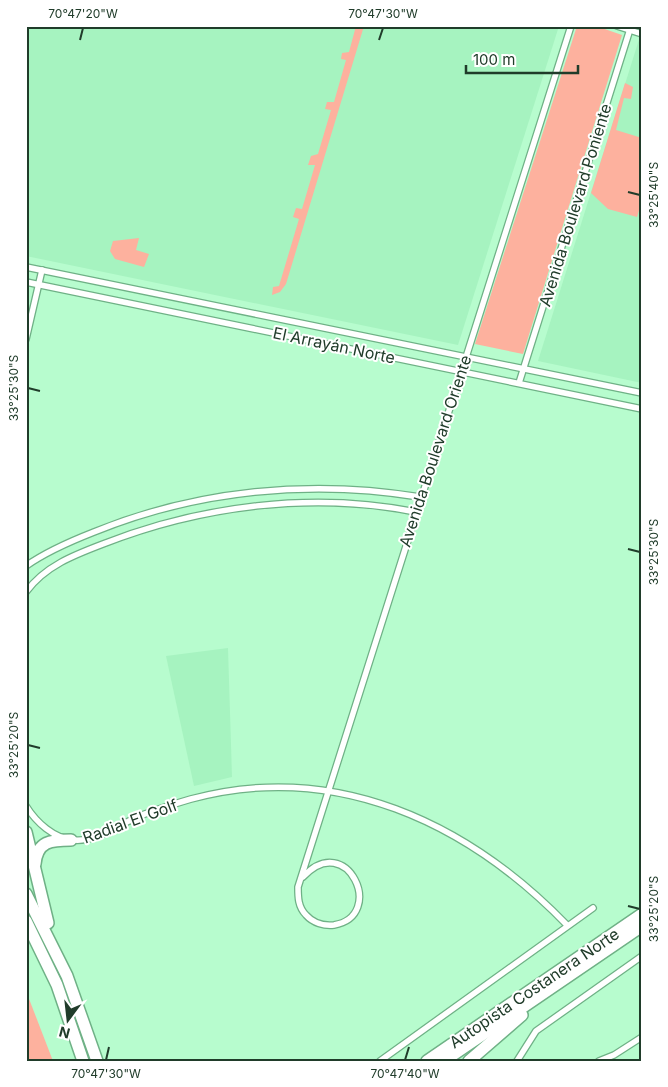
<svg xmlns="http://www.w3.org/2000/svg" width="668" height="1087" font-family="Inter,sans-serif">
	<style>
		.built { fill: #a6f3c0 }
		.green { fill: #fdb19e }
		.lines { fill: none; stroke-linecap: round; stroke-linejoin: round }
		.minor-casing { stroke: #6fb186; stroke-width: 8 }
		.motorway-casing { stroke: #6fb186; stroke-width: 14 }
		.minor { stroke: #fff; stroke-width: 5.5 }
		.motorway { stroke: #fff; stroke-width: 11 }
		.ticks { fill: none; stroke: #203c2a; stroke-width: 2 }
		.labels { text-anchor: middle; stroke-width: 4; stroke-linejoin: round; paint-order: stroke }
		.street-label { font-size: 16px; fill: #203c2a; stroke: #fff }
		.neatline { fill: none; stroke: #203c2a; stroke-width: 2 }
		.ticks-label { font-size: 12px; text-anchor: middle; fill: #203c2a }
	</style>
	<rect width="100%" height="100%" fill="#b7fcce"/>
	<g class="built">
		<polygon points="26,26 559,26 458,345 26,256"/>
		<polygon points="642,30 642,383 538,361"/>
		<polygon points="228,648 232,777 194,786 166,656"/>
	</g>
	<g class="green">
		<polygon points="356,26 364,26 286,284 280,292 272,295 273,287 279,286 299,219 293,217 296,208 302,209 315,165 308,165 311,156 318,154 331,110 325,109 327,102 334,102 346,60 341,59 342,53 349,52"/>
		<polygon points="577,26 596,26 622,35 523,354 475,344"/>
		<polygon points="625,83 633,87 631,99 624,98 616,130 642,138 642,201 637,217 608,209 591,193"/>
		<polygon points="139,238 136,250 149,254 144,267 115,259 110,251 113,241"/>
		<polygon points="26,991 53,1061 26,1061"/>
	</g>
	<g class="lines">
		<defs>
			<g id="minor">
				<polyline points="617,26 642,34"/>
				<polyline points="26,267 642,393"/>
				<polyline points="26,282 642,409"/>
				<polyline points="26,339 42,270"/>
				<polyline points="519,383 631,26"/>
				<path d="M26 566C47 551 71 541 94 532 197 490 311 479 420 497"/>
				<path d="M26 592C45 566 74 555 103 544 200 506 312 491 416 512"/>
				<path d="M26 806C36 822 54 839 74 840 98 842 119 824 140 816 157 809 174 804 191 799 335 760 467 822 567 925"/>
				<path d="M303 877C347 829 387 916 334 925 324 926 313 923 306 915 298 907 298 897 298 887L571 26"/>
				<polyline points="380,1061 593,908"/>
				<polyline points="517,1061 536,1031 642,956"/>
				<polyline points="599,1061 614,1055 642,1037"/>
			</g>
			<g id="motorway">
				<polyline points="26,832 48,923"/>
				<path d="M35 864C37 841 51 840 71 840"/>
				<polyline points="26,894 67,976 97,1061"/>
				<polyline points="26,921 57,985 83,1061"/>
				<polyline points="427,1061 642,914"/>
				<polyline points="444,1061 642,926"/>
				<polyline points="469,1061 522,1015"/>
			</g>
		</defs>
		<use href="#minor" class="minor-casing"/>
		<use href="#motorway" class="motorway-casing"/>
		<use href="#minor" class="minor"/>
		<use href="#motorway" class="motorway"/>
	</g>
	<path class="ticks" d="M80 40 83 28M379 40 383 28M628 192 640 195M28 388 40 391M628 549 640 552M28 745 40 748M628 906 640 909M106 1060 109 1047M405 1060 409 1047"/>
	<g class="labels">
		<g class="street-label">
			<text transform="translate(575 205) rotate(-73)" y="6">Avenida Boulevard Poniente</text>
			<text transform="translate(334 345) rotate(12)" y="6">El Arrayán Norte</text>
			<text transform="translate(435 451) rotate(-72)" y="6">Avenida Boulevard Oriente</text>
			<text transform="translate(130 821) rotate(-20)" y="6">Radial El Golf</text>
			<text transform="translate(534 988) rotate(-34)" y="6">Autopista Costanera Norte</text>
		</g>
	</g>
	<rect width="668" height="1087" fill="none" stroke="#ffffff" stroke-width="55"/>
	<g transform="translate(68 1020) rotate(195)" stroke="#ffffff" stroke-width="4" paint-order="stroke">
	<path d="M0-4L9 19L0 12L-9 19Z" fill="#203c2a"/>
	<text y="-8" font-size="14" font-weight="bold" text-anchor="middle" fill="#203c2a">N</text>
	</g>
	<path d="M466 65v8h112v-8" fill="none" stroke="#203c2a" stroke-width="2.5"/>
	<text x="473" y="65" font-size="15" fill="#203c2a" stroke="#ffffff" stroke-width="4" paint-order="stroke">100 m</text>
	<rect x="28" y="28" width="612" height="1032" class="neatline"/>
	<g class="ticks-label">
		<text x="83" y="18">70°47'20"W</text>
		<text x="383" y="18">70°47'30"W</text>
		<text transform="translate(654 195) rotate(-90)" y="4">33°25'40"S</text>
		<text transform="translate(14 388) rotate(-90)" y="4">33°25'30"S</text>
		<text transform="translate(654 552) rotate(-90)" y="4">33°25'30"S</text>
		<text transform="translate(14 745) rotate(-90)" y="4">33°25'20"S</text>
		<text transform="translate(654 909) rotate(-90)" y="4">33°25'20"S</text>
		<text x="106" y="1078">70°47'30"W</text>
		<text x="405" y="1078">70°47'40"W</text>
	</g>
</svg>
